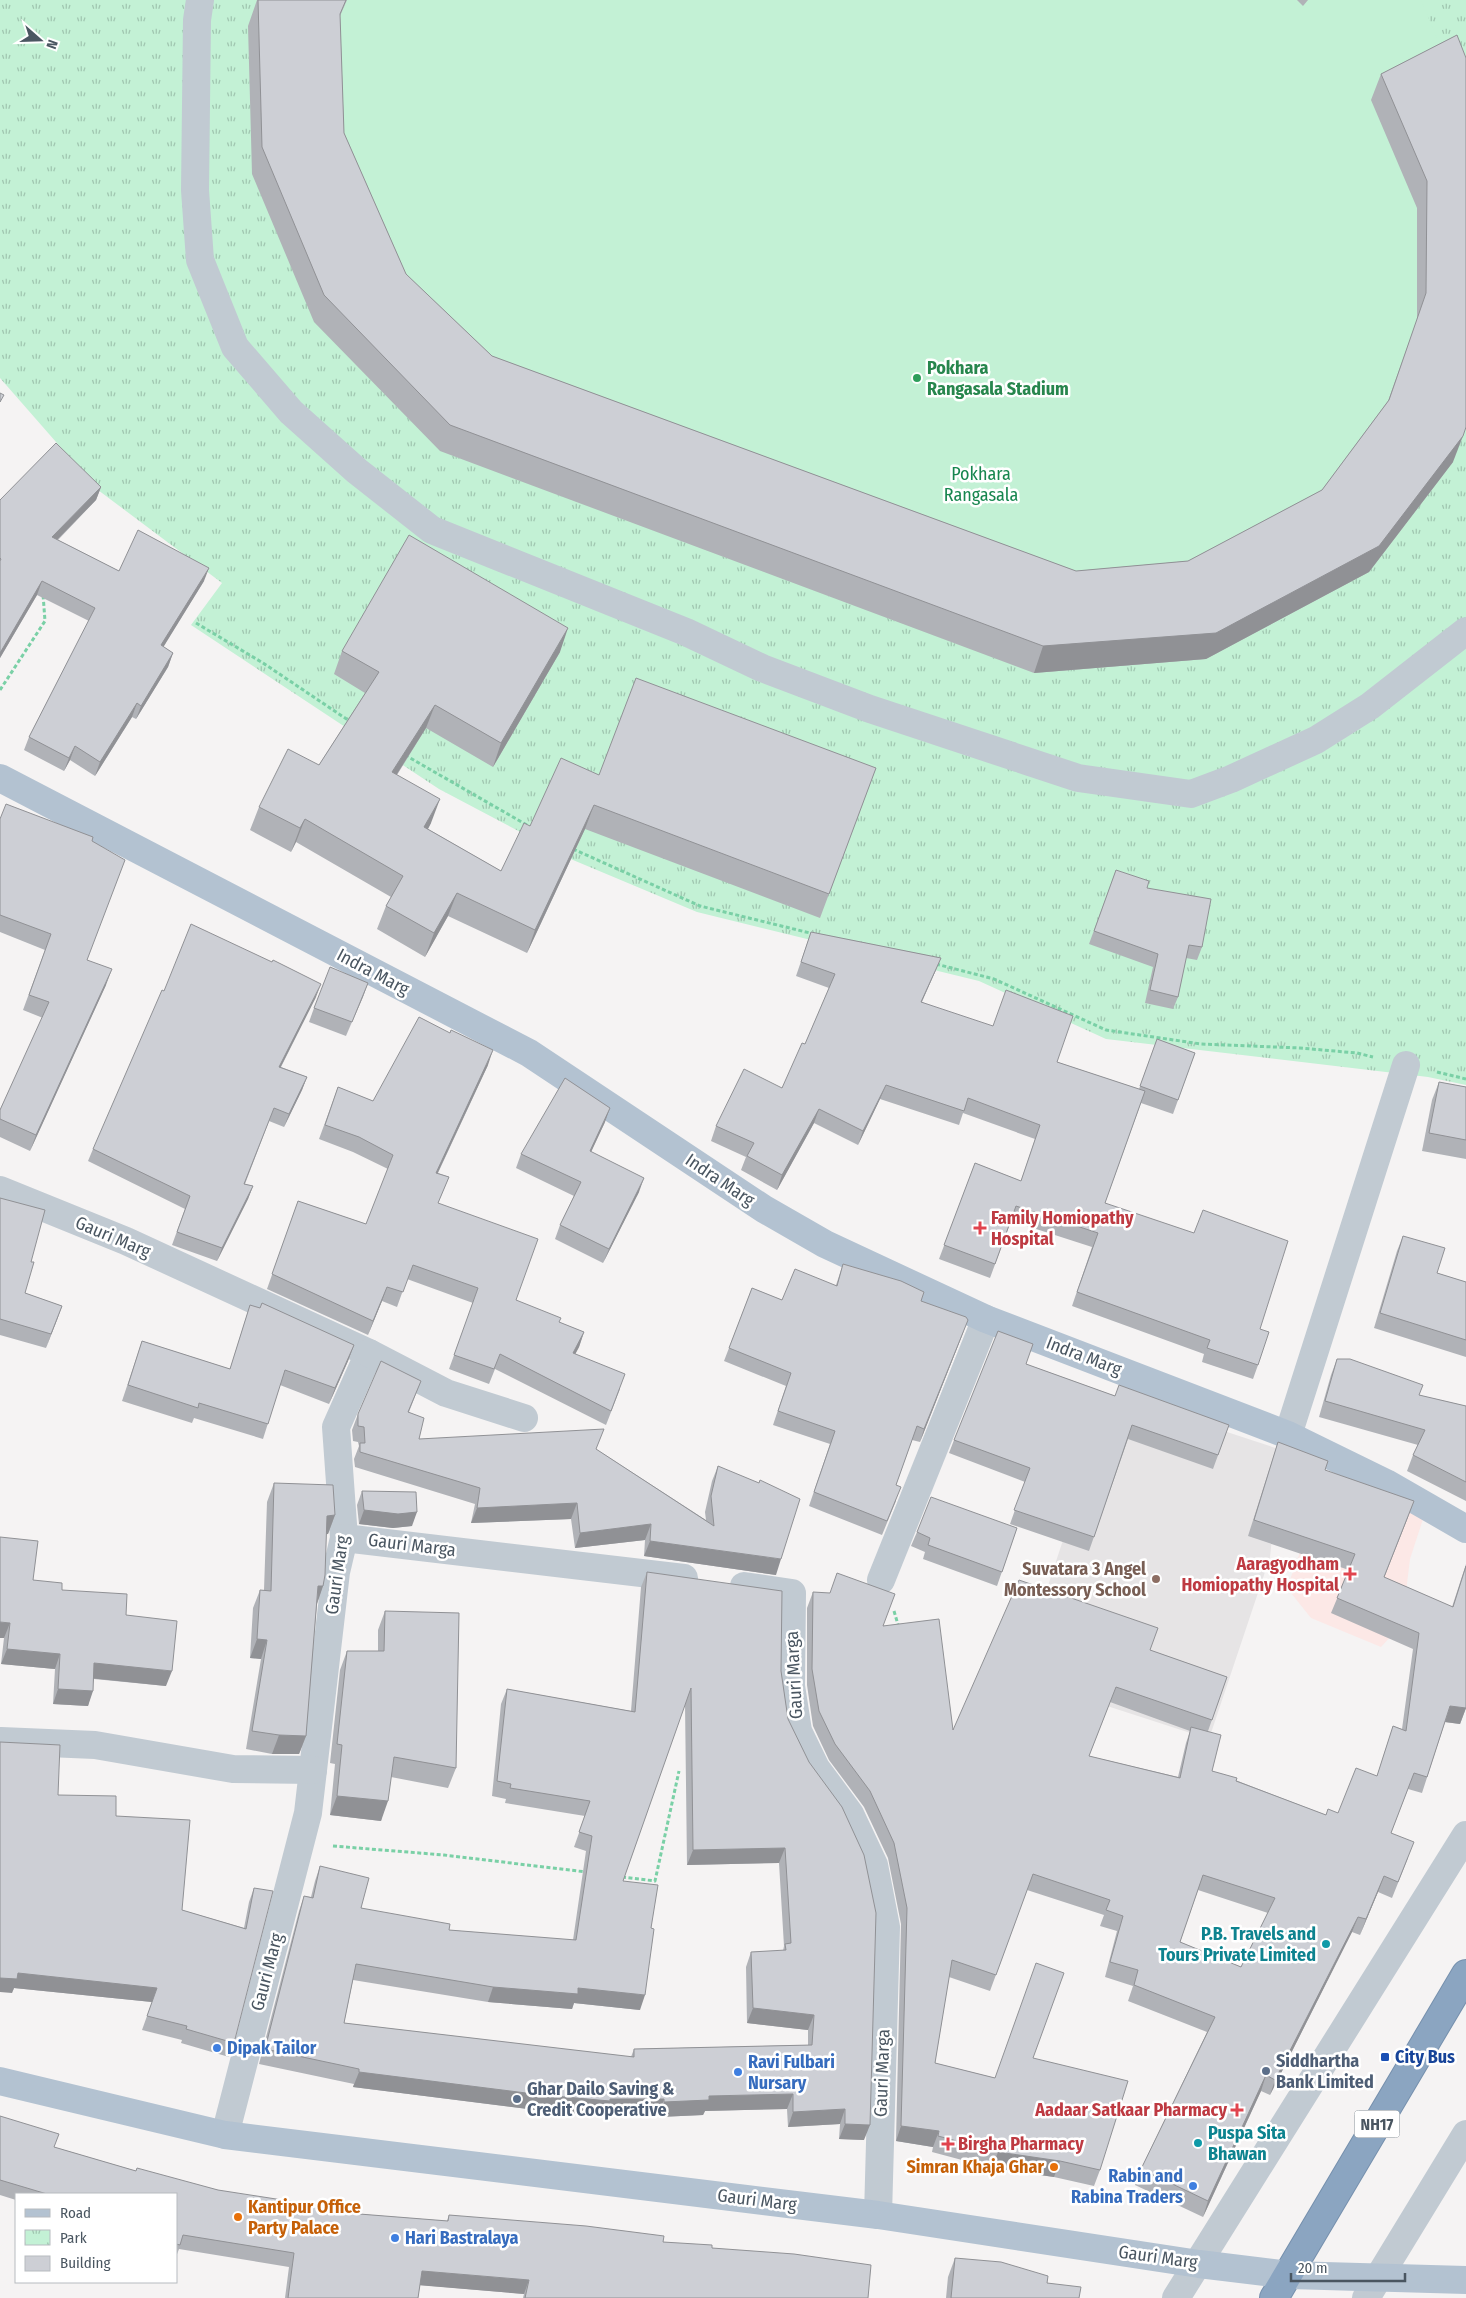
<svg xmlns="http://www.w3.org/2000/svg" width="1466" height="2298" font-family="'Fira Sans Condensed',sans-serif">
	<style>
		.education { fill: #e6e4e5 }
		.medical { fill: #fce8e6 }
		.park { fill: url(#park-tufts) }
		.pitch { fill: #c3f1d5 }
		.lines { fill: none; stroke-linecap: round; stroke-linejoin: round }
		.highway-casing { stroke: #7690ad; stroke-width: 30 }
		.path { stroke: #7ad0a6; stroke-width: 3; stroke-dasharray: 4 2.5; stroke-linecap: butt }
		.minor { stroke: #c1cad2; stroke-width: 28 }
		.major { stroke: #b3c2d1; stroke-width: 28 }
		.highway { stroke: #8ba5c1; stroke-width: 28 }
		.wall { fill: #b0b2b7; fill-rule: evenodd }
		.shaded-wall { fill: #909195 }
		.building { fill: #cdcfd5; stroke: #909195; fill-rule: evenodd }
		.leisure-dot { fill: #2e9e5b; stroke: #fff; stroke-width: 2 }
		.health-dot { fill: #e0444e; stroke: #fff; stroke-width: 2 }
		.education-dot { fill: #8d6e63; stroke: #fff; stroke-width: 2 }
		.culture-dot { fill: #0f9aa8; stroke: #fff; stroke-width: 2 }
		.shop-dot { fill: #3f7fe0; stroke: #fff; stroke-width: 2 }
		.transit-dot { fill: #1a4fb4; stroke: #fff; stroke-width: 2 }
		.service-dot { fill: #5c6f8a; stroke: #fff; stroke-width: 2 }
		.food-dot { fill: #e8710a; stroke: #fff; stroke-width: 2 }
		.labels { text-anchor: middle; stroke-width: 5; stroke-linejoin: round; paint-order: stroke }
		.shield { fill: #fff; stroke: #808990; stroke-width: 1 }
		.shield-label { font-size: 16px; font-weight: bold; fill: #4a5661 }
		.leisure-label { font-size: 18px; font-weight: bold; fill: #27864d; stroke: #fff; text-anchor: start }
		.park-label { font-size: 18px; fill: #17864f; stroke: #fff }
		.street-label { font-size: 18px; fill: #4a5661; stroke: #fff }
		.health-label { font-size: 18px; font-weight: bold; fill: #be3a42; stroke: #fff; text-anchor: start }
		.education-label { font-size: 18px; font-weight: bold; fill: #785e54; stroke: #fff; text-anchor: end }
		.culture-label { font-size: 18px; font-weight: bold; fill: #0d838f; stroke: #fff; text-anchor: end }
		.shop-label { font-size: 18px; font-weight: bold; fill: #366cbe; stroke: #fff; text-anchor: start }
		.transit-label { font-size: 18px; font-weight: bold; fill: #164399; stroke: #fff; text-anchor: start }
		.service-label { font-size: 18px; font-weight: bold; fill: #4e5e75; stroke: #fff; text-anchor: start }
		.food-label { font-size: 18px; font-weight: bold; fill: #c56008; stroke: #fff; text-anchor: end }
	</style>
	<defs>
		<pattern id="park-tufts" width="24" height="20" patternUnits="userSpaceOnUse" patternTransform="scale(1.25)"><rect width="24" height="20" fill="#c3f1d5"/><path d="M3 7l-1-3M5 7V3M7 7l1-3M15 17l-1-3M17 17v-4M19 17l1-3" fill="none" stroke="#a0c6b0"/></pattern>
	</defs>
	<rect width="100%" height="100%" fill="#f5f3f3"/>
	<polygon class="education" points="1111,1394 1303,1457 1272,1538 1270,1557 1209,1739 1104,1705 1043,1601"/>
	<polygon class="medical" points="1327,1478 1425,1513 1410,1559 1402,1624 1381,1647 1311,1618 1287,1588"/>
	<polygon class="park" points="0,0 1466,0 1466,1085 1428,1077 1106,1039 979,981 697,912 573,860 439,789 191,625 222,583 98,490 0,378"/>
	<polygon class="pitch" points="257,0 1421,0 1447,62 1466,426 1453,462 1369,572 1211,659 1034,673 440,451 322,330 304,298 252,174 248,26"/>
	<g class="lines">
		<defs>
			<polyline id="highway" points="1274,2298 1466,1974"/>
		</defs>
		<use href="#highway" class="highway-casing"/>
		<g class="path">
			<polyline points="196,623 263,663 351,722"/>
			<polyline points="0,690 45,621 43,594"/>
			<polyline points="405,755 532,828"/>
			<polyline points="573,849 700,906 814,934"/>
			<polyline points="936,964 994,979 1106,1030 1201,1044 1300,1048 1357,1053 1373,1057"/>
			<polyline points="1437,1072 1466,1079"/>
			<polyline points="894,1611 899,1628"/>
			<polyline points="333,1846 444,1855 586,1872"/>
			<polyline points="622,1877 655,1881 679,1771"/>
		</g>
		<g class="minor">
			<polyline points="200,0 197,20 195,190 200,260 235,347 291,412 357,471 432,530 686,632 762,668 870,709 1078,778 1191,794 1231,779 1316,740 1370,706 1466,631"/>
			<polyline points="0,1190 126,1241 369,1353 336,1427 344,1538 336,1572 308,1813 225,2135"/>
			<polyline points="369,1353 446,1393 524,1418"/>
			<polyline points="1288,1435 1406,1065"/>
			<polyline points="344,1538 684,1578"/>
			<polyline points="881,1580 986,1319"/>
			<polyline points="744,1586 792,1593 791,1686 798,1731 816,1768 850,1814 874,1865 886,1927 878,2215"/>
			<polyline points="1,1741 95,1745 233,1769 313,1770"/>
			<polyline points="1176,2298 1466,1835"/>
			<polyline points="1366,2298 1466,2134"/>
		</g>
		<g class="major">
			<polyline points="0,778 529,1053 764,1209 825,1244 986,1319 1288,1435 1386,1483 1466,1529"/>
			<polyline points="0,2081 225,2135 878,2215 1199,2264 1289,2275 1466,2280"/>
		</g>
		<use href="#highway" class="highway"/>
	</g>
	<g class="wall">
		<polygon points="257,0 347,0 340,16 344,133 406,274 492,356 1076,571 1188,561 1322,490 1388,401 1417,320 1417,208 1371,100 1381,74 1457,35 1453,462 1369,572 1206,659 1034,673 440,451 314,322 252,174 248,26"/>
		<polygon points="1297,0 1308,0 1303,6"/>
		<polygon points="101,487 96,500 58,540 119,571 204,581 163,647 173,653 168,667 136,719 132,717 95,776 70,760 64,771 24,750 29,737 89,621 37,595 0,658 0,500"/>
		<polygon points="342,651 560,652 493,767 426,728 397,775 431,823 428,829 501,871 530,826 599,775 876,768 820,918 585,829 527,953 448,916 425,957 377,929 386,906 391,897 296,842 291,852 250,830 259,807 319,765 365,693 334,674"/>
		<polygon points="0,819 92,841 87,960 106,985 30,1151 0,1137 0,1110 43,1018 23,1010 45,950 0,932"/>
		<polygon points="1116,870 1147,888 1202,947 1197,960 1186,958 1178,997 1173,1009 1145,1003 1153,967 1089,944"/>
		<polygon points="811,932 941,958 935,972 922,1002 1057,1062 1139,1089 1157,1039 1195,1053 1173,1114 1141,1103 1105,1203 1260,1329 1258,1365 1253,1379 1202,1362 1204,1354 1072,1306 1092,1247 1011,1221 990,1278 939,1259 975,1163 1021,1181 1035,1139 963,1113 959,1125 880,1099 858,1145 814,1123 777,1190 741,1170 746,1157 711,1141 716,1126 782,1088 805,1044 829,988 796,976"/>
		<polygon points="368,983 346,1036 309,1022 314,1008"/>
		<polygon points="316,997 281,1067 307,1077 302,1090 284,1127 269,1121 245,1184 253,1186 248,1199 217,1261 172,1245 185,1209 88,1161 93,1149"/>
		<polygon points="488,1065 438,1173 449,1177 438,1203 516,1300 559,1322 584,1332 579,1347 575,1354 620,1389 606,1425 495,1369 489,1384 449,1369 473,1303 407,1279 397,1307 382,1301 368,1335 267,1289 298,1201 366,1224 388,1169 353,1152 319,1139 338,1087 373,1101"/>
		<polygon points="1439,1082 1466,1087 1466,1159 1422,1151 1432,1100"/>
		<polygon points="605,1122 591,1152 639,1192 603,1263 555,1239 560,1225 574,1196 516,1168 521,1154"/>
		<polygon points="0,1198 31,1262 25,1293 62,1306 46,1348 0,1335"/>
		<polygon points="1403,1236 1437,1273 1466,1282 1466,1357 1374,1328 1397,1251"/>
		<polygon points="843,1264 921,1301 963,1333 920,1442 912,1440 896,1485 896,1501 882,1535 809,1506 830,1444 773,1425 786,1386 724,1361 752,1288 782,1300 836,1285"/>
		<polygon points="250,1305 354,1345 348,1361 329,1404 280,1385 263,1439 194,1418 192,1423 122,1401 142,1341 230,1369"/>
		<polygon points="1337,1359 1419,1395 1466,1406 1466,1501 1407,1471 1413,1455 1418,1445 1319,1417 1331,1375"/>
		<polygon points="1026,1364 1115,1396 1229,1425 1213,1469 1128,1439 1089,1551 1010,1524 1025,1482 949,1453 954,1440"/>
		<polygon points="421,1381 409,1412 419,1439 596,1449 706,1520 705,1512 712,1481 718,1466 776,1575 644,1556 645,1540 575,1548 571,1519 471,1523 475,1504 355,1467 354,1459 359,1446 358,1442 353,1441 352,1430 358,1414"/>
		<path d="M1278 1442 1325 1470 1408 1517 1384 1577 1452 1607 1466 1564V1708L1460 1724 1445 1722 1422 1793 1408 1789 1391 1833 1408 1858 1392 1898 1378 1892 1360 1935 1352 1932 1270 2095 1261 2091 1203 2217 1135 2185 1141 2169 1207 2032 1128 2001 1133 1986 1105 1977 1117 1931 1100 1926 1104 1915 1027 1890 990 1991 949 1977 935 2063 995 2078 1033 2058 1100 2170 1094 2186 1054 2177 992 2168 932 2152 933 2147 896 2141 901 1924 888 1858 864 1807 829 1760 813 1726 807 1685V1608L813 1592 883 1626 953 1730 1150 1650 1227 1677 1208 1731 1212 1771 1326 1815 1338 1813 1377 1776 1393 1726 1402 1729 1413 1649 1331 1613 1349 1570 1248 1536ZM1110 1702 1190 1731 1186 1743 1178 1777 1089 1756ZM1198 1890 1268 1913 1241 1967 1180 1942Z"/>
		<polygon points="274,1483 335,1515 328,1534 326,1534 323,1586 317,1603 306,1736 299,1754 272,1754 246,1749 261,1659 250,1658 253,1608 260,1590 264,1590 267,1502"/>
		<polygon points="362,1491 412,1526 393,1528 359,1524 357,1505"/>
		<polygon points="1017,1528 997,1586 923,1559 925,1552 911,1546 917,1532"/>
		<path d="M647 1572 781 1671 788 1719 864 2140 839 2139 840 2124 788 2127 787 2109 705 2111 703 2115 659 2117V2114H605L604 2116 536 2110 353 2087 354 2084 259 2064 299 1911 304 1896 311 1897 315 1881 320 1866 361 1908 449 1930 573 1940 586 1851 574 1847 585 1816 505 1803 506 1799 492 1796 501 1704 507 1689 631 1711 641 1587ZM685 1703 687 1865 779 1863 784 1946 783 1951 751 1952 746 1967 747 2023 808 2030V2045L634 2049 631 2057 344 2023 353 1980 488 2002 572 2009 574 2003 640 2010 623 1881Z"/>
		<polygon points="33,1580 126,1615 166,1686 94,1679 88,1706 53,1704 55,1669 1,1664 4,1638 0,1638"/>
		<polygon points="385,1611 456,1768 448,1788 391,1777 381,1821 330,1815 335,1764 330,1763 340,1670 347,1651 378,1651 378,1630"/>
		<polygon points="58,1795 116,1816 182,1910 244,1928 249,1902 254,1888 234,2043 229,2057 181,2043 182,2040 142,2030 152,2002 14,1988 12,1993"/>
		<polygon points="0,2116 54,2147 136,2171 218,2190 334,2212 447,2221 449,2215 712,2248 868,2298 523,2298 524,2294 420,2285 418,2298 285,2298 289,2267 179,2249 176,2257 176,2194 16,2194 16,2200 0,2195"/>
		<polygon points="955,2258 1047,2283 1079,2298 946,2298 948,2277"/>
	</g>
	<g class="shaded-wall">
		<polygon points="1463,436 1453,462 1369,572 1206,659 1034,673 1043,646"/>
		<polygon points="101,487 96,500 47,550 52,537"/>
		<polygon points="209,568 204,581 156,659 161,645"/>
		<polygon points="42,581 37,595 0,658 0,653"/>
		<polygon points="568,628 560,652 493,767 501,743"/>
		<polygon points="173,653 168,667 136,719 141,706"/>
		<polygon points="137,703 132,717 95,776 100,762"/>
		<polygon points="435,705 426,728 383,796 392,772"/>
		<polygon points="75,746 70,760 64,771 69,758"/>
		<polygon points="440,799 431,823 416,851 424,827"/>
		<polygon points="594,805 585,829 527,953 535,930"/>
		<polygon points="305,819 296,842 291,852 300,828"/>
		<polygon points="457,893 448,916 425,957 434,933"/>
		<polygon points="941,958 935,972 915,1016 921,1002"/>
		<polygon points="112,969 106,985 30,1151 36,1135"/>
		<polygon points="368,983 363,997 346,1036 352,1022"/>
		<polygon points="321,984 316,997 274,1080 279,1067"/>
		<polygon points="493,1050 488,1065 431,1187 436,1173"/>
		<polygon points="307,1077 302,1090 284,1127 289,1114"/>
		<polygon points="886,1085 880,1099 858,1145 863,1131"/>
		<polygon points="610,1108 605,1122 585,1165 590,1151"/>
		<polygon points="819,1109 814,1123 777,1190 782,1175"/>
		<polygon points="644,1178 639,1192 603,1263 609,1249"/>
		<polygon points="253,1186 248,1199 217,1261 222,1248"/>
		<polygon points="387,1287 382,1301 368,1335 373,1321"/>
		<polygon points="62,1306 57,1320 46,1348 51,1334"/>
		<polygon points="968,1320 963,1333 920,1442 924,1429"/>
		<polygon points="584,1332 579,1347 568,1368 573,1353"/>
		<polygon points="354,1345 348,1361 329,1404 335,1388"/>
		<polygon points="1414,1501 1408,1517 1378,1593 1384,1577"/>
		<polygon points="577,1503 571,1519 471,1523 477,1508"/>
		<polygon points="364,1510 417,1512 412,1526 393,1528 359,1524"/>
		<polygon points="335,1515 328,1534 320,1535 327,1516"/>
		<polygon points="651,1524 645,1540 575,1548 580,1533"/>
		<polygon points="650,1541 781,1559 776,1575 644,1556"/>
		<polygon points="318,1586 323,1586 317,1604"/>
		<polygon points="0,1622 10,1623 4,1638 0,1638"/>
		<polygon points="257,1639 267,1640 261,1659 250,1658"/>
		<polygon points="7,1649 60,1654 55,1669 1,1664"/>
		<polygon points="94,1663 172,1671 166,1686 89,1678"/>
		<polygon points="58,1689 93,1691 88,1706 53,1704"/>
		<polygon points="1450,1706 1466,1708 1460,1724 1445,1722"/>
		<polygon points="279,1735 306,1736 299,1754 272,1754"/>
		<polygon points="337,1796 388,1801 381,1821 330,1815"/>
		<polygon points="785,1848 779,1863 687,1865 693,1850"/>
		<polygon points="1384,1876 1378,1892 1360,1935 1366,1919"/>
		<polygon points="1358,1917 1352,1932 1270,2095 1275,2080"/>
		<polygon points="18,1973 157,1988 152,2002 14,1988 12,1993 0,1992 0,1978"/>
		<polygon points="493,1987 578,1988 645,1995 640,2010 574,2003 572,2009 488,2002"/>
		<polygon points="753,2008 814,2015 808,2030 747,2023"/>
		<polygon points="359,2072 610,2099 664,2099 659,2114 605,2114 604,2116 536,2110 353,2087"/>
		<polygon points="1266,2075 1261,2091 1203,2217 1208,2201"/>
		<polygon points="793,2094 787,2109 705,2111 703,2115 659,2117 664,2102 709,2096"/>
		<polygon points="845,2109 840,2124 788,2127 793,2112"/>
		<polygon points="845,2124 870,2125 864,2140 839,2139"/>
		<polygon points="901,2126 939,2131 933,2147 896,2141"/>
		<polygon points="998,2152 1060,2161 1054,2177 992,2168"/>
		<polygon points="422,2271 529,2280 524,2294 417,2285"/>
	</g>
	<g class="building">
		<polygon points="258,0 346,0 340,14 344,133 406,274 492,356 1076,571 1188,561 1322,490 1389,400 1426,293 1427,181 1381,74 1457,35 1466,58 1466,427 1463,436 1379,546 1216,633 1043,646 450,425 324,295 262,147"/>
		<polygon points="0,393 4,395 0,402"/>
		<polygon points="56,443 101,487 52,537 119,571 138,530 209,568 161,645 173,653 141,706 137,703 100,762 75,746 69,758 29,737 95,608 42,581 0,653 0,561 1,559 0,558 0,500"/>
		<polygon points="409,535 568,628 501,743 435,705 392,772 440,799 424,827 501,871 524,823 530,826 561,758 599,775 636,678 876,768 829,894 594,805 535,930 457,893 434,933 386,906 403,876 305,819 300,828 259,807 288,749 319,765 379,672 342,651"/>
		<polygon points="6,804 93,837 92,841 125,860 87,960 112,969 36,1135 0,1119 0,1110 49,1002 29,995 51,934 0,915 0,819"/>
		<polygon points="1116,870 1149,881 1147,888 1211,899 1202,947 1189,945 1178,997 1150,990 1158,954 1094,931"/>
		<polygon points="191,924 272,962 273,960 321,984 279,1067 307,1077 289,1114 274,1108 244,1184 253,1186 222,1248 177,1232 190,1196 93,1149 162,990 164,991"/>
		<polygon points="811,932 941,958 921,1002 993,1026 1006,990 1073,1016 1057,1062 1145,1091 1105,1203 1194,1233 1203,1210 1288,1241 1260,1329 1269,1332 1258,1365 1207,1348 1210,1340 1077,1292 1098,1233 1016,1206 995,1264 944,1245 975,1163 1021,1181 1040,1125 968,1098 964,1111 886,1085 863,1131 819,1109 782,1175 747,1156 754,1143 716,1126 744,1069 782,1088 802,1043 805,1044 835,974 801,962"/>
		<polygon points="330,967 368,983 352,1022 314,1008"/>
		<polygon points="419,1017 450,1033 451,1030 493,1050 436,1173 449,1177 438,1203 538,1239 516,1300 561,1318 559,1322 584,1332 573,1353 625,1374 611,1411 500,1354 494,1369 454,1355 478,1288 413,1265 403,1292 387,1287 373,1321 272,1274 298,1201 366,1224 393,1155 359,1137 325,1125 338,1087 373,1101"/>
		<polygon points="1157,1039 1195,1053 1178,1100 1140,1086"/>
		<polygon points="565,1078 610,1108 590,1151 644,1178 609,1249 560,1225 581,1182 521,1154"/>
		<polygon points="1439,1082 1466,1087 1466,1140 1429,1133"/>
		<polygon points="0,1198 45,1210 31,1262 34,1262 25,1293 62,1306 51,1334 0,1319"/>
		<polygon points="1403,1236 1445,1248 1437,1273 1466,1282 1466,1340 1380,1313"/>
		<polygon points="843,1264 901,1281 924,1292 921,1301 966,1317 968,1320 924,1429 917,1426 896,1485 901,1487 887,1521 814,1492 835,1431 778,1411 791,1373 729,1348 752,1288 782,1300 795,1269 837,1286"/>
		<polygon points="262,1303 354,1345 335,1388 285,1370 268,1424 199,1403 198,1408 128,1385 142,1341 230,1369 250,1305 260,1308"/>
		<polygon points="998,1331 1033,1344 1026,1364 1115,1396 1119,1385 1229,1425 1218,1455 1132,1425 1094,1537 1014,1510 1030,1468 954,1440"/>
		<polygon points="1337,1359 1350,1359 1423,1385 1419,1395 1466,1406 1466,1482 1413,1455 1425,1430 1325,1401"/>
		<polygon points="381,1361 421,1381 408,1412 424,1418 419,1439 604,1429 596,1449 714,1526 711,1496 718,1466 759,1483 760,1480 800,1499 781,1559 650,1541 651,1524 580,1533 577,1503 477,1508 480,1488 360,1452 360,1443 365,1443 364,1427 358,1426 358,1414"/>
		<path d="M1278 1442 1328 1461 1325 1470 1414 1501 1384 1577 1453 1607 1466 1566V1708L1450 1706 1427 1777 1414 1773 1391 1833 1414 1842 1398 1882 1384 1876 1366 1919 1358 1917 1275 2080 1266 2075 1208 2201 1141 2169 1215 2017 1134 1985 1138 1970 1110 1962 1123 1916 1106 1910 1110 1900 1033 1874 996 1975 952 1960 935 2063 995 2078 1036 1963 1064 1973 1033 2058 1128 2081 1100 2170 1060 2161 998 2152 938 2136 939 2131 901 2126 907 1908 894 1843 870 1791 835 1744 819 1711 812 1669 813 1592 830 1593 837 1573 895 1594 883 1626 939 1619 953 1730 1019 1580 1158 1628 1150 1650 1227 1677 1212 1720 1116 1687 1089 1756 1180 1778 1191 1727 1221 1735 1212 1771 1237 1778 1236 1781 1326 1815 1328 1809 1338 1813 1356 1768 1377 1776 1393 1726 1406 1731 1419 1633 1337 1598 1355 1554 1254 1520ZM1203 1875 1275 1898 1241 1967 1180 1942Z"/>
		<polygon points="274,1483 333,1485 335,1515 327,1516 325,1575 323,1586 318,1586 306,1736 279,1735 252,1731 267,1640 257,1639 260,1590 271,1591"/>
		<polygon points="362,1491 416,1492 417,1512 398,1514 364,1510"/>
		<polygon points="931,1497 1017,1528 1002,1572 928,1545 930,1538 917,1532"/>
		<polygon points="0,1537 38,1541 33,1580 62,1583 62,1590 127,1594 126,1615 177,1621 172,1671 94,1663 93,1691 58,1689 60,1654 7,1649 10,1623 0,1622"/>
		<path d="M647 1572 782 1591 781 1671 788 1719 809 1762 842 1807 864 1855 876 1913 870 2125 845 2124V2109L793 2112V2094L709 2096V2100L664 2102V2099H610V2101L542 2095 359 2072V2069L265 2049 304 1896 313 1898 320 1866 369 1878 361 1908 450 1924 449 1930 576 1940 592 1836 579 1832 590 1801 510 1788 511 1784 497 1781 507 1689 635 1712ZM691 1688 693 1850 785 1848 791 1943 785 1944 786 1950 751 1952 753 2008 814 2015 812 2045 634 2049V2057L344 2023 356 1964 493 1987 578 1994V1988L645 1995 654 1929 651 1928 658 1885 623 1881Z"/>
		<polygon points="385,1611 459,1613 456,1768 394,1757 388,1801 337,1796 342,1745 337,1744 347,1651 384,1651"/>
		<polygon points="0,1742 60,1745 58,1795 116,1796 116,1816 190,1820 182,1910 246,1929 254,1888 273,1891 234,2043 186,2029 187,2026 147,2016 157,1988 18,1973 17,1979 0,1978"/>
		<polygon points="0,2116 59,2134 54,2147 136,2171 137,2168 218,2190 334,2208 334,2212 448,2221 449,2215 586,2226 664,2236 663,2242 712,2245 712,2248 794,2254 871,2265 868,2298 525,2298 529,2280 422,2271 418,2298 288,2298 294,2253 183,2235 180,2245 176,2244 176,2194 47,2194 0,2180"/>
		<polygon points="955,2258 1001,2262 1048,2276 1047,2283 1081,2287 1079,2298 951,2298"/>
	</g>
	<circle class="leisure-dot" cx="917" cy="378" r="5"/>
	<g class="health-dot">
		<path d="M977.5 1220.5h5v5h5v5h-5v5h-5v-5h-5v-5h5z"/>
		<path d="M1347.5 1566.5h5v5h5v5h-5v5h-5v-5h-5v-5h5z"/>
		<path d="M1234.5 2102.5h5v5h5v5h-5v5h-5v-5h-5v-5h5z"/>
		<path d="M945.5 2136.5h5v5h5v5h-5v5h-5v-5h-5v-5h5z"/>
	</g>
	<circle class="education-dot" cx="1156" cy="1579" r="5"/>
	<g class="culture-dot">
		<circle cx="1326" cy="1944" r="5"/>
		<circle cx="1198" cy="2143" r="5"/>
	</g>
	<g class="shop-dot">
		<circle cx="217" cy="2048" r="5"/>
		<circle cx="738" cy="2072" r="5"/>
		<circle cx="1193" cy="2186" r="5"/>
		<circle cx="395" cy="2238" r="5"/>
	</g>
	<rect class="transit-dot" x="1380" y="2052" width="10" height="10" rx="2.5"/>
	<g class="service-dot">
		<circle cx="1266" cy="2071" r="5"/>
		<circle cx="517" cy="2099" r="5"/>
	</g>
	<g class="food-dot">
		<circle cx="1054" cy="2167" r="5"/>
		<circle cx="238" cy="2217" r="5"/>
	</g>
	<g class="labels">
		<rect class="shield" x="1354.5" y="2110.5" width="45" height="27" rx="4"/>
		<g class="shield-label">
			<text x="1377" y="2130">NH17</text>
		</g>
		<g class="leisure-label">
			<text x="927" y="374">Pokhara<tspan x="927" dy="21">Rangasala Stadium</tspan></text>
		</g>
		<g class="park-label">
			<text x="981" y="480">Pokhara<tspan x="981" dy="21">Rangasala</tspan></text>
		</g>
		<g class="street-label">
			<text transform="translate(373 972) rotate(28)" y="6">Indra Marg</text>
			<text transform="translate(720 1180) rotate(34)" y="6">Indra Marg</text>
			<text transform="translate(113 1237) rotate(23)" y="6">Gauri Marg</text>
			<text transform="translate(1084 1356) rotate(21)" y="6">Indra Marg</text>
			<text transform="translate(412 1545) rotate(7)" y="6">Gauri Marga</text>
			<text transform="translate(337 1575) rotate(-82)" y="6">Gauri Marg</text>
			<text transform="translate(794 1675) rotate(-93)" y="6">Gauri Marga</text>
			<text transform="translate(267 1972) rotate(-75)" y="6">Gauri Marg</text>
			<text transform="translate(882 2073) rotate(-88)" y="6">Gauri Marga</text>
			<text transform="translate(757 2200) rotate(7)" y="6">Gauri Marg</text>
			<text transform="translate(1158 2257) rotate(8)" y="6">Gauri Marg</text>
		</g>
		<g class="health-label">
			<text x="991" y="1224">Family Homiopathy<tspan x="991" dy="21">Hospital</tspan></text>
			<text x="1339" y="1570" text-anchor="end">Aaragyodham<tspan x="1339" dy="21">Homiopathy Hospital</tspan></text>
			<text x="1227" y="2116" text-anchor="end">Aadaar Satkaar Pharmacy</text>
			<text x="958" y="2150">Birgha Pharmacy</text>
		</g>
		<g class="education-label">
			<text x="1146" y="1575">Suvatara 3 Angel<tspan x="1146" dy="21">Montessory School</tspan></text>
		</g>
		<g class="culture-label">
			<text x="1316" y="1940">P.B. Travels and<tspan x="1316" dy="21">Tours Private Limited</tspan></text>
			<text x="1208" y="2139" text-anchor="start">Puspa Sita<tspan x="1208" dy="21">Bhawan</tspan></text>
		</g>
		<g class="shop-label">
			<text x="227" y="2054">Dipak Tailor</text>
			<text x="748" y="2068">Ravi Fulbari<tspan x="748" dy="21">Nursary</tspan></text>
			<text x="1183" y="2182" text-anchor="end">Rabin and<tspan x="1183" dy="21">Rabina Traders</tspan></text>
			<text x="405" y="2244">Hari Bastralaya</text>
		</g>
		<g class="transit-label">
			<text x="1395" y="2063">City Bus</text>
		</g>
		<g class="service-label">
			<text x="1276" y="2067">Siddhartha<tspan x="1276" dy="21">Bank Limited</tspan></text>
			<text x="527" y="2095">Ghar Dailo Saving &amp;<tspan x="527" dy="21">Credit Cooperative</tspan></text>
		</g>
		<g class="food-label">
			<text x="1044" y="2173">Simran Khaja Ghar</text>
			<text x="248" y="2213" text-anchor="start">Kantipur Office<tspan x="248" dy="21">Party Palace</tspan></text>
		</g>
	</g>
	<rect x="15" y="2193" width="162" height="90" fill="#ffffff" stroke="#b7bbc0"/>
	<rect x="25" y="2209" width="25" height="8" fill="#b3c2d1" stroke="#b7bbc0"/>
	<text x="60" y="2218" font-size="15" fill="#4a5661">Road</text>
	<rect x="25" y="2230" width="25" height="15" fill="url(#park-tufts)" stroke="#b7bbc0"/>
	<text x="60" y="2243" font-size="15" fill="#4a5661">Park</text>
	<rect x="25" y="2256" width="25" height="15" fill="#cdcfd5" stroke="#b7bbc0"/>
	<text x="60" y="2268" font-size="15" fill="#4a5661">Building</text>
	<g transform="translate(40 40) rotate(110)" stroke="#ffffff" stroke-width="4" paint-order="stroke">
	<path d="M0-4L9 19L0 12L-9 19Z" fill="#4a5661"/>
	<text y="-8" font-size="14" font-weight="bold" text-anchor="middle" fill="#4a5661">N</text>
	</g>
	<path d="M1291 2273v8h114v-8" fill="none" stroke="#4a5661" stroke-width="2.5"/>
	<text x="1298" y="2273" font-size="15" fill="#4a5661" stroke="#ffffff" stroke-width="4" paint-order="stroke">20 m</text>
</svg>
